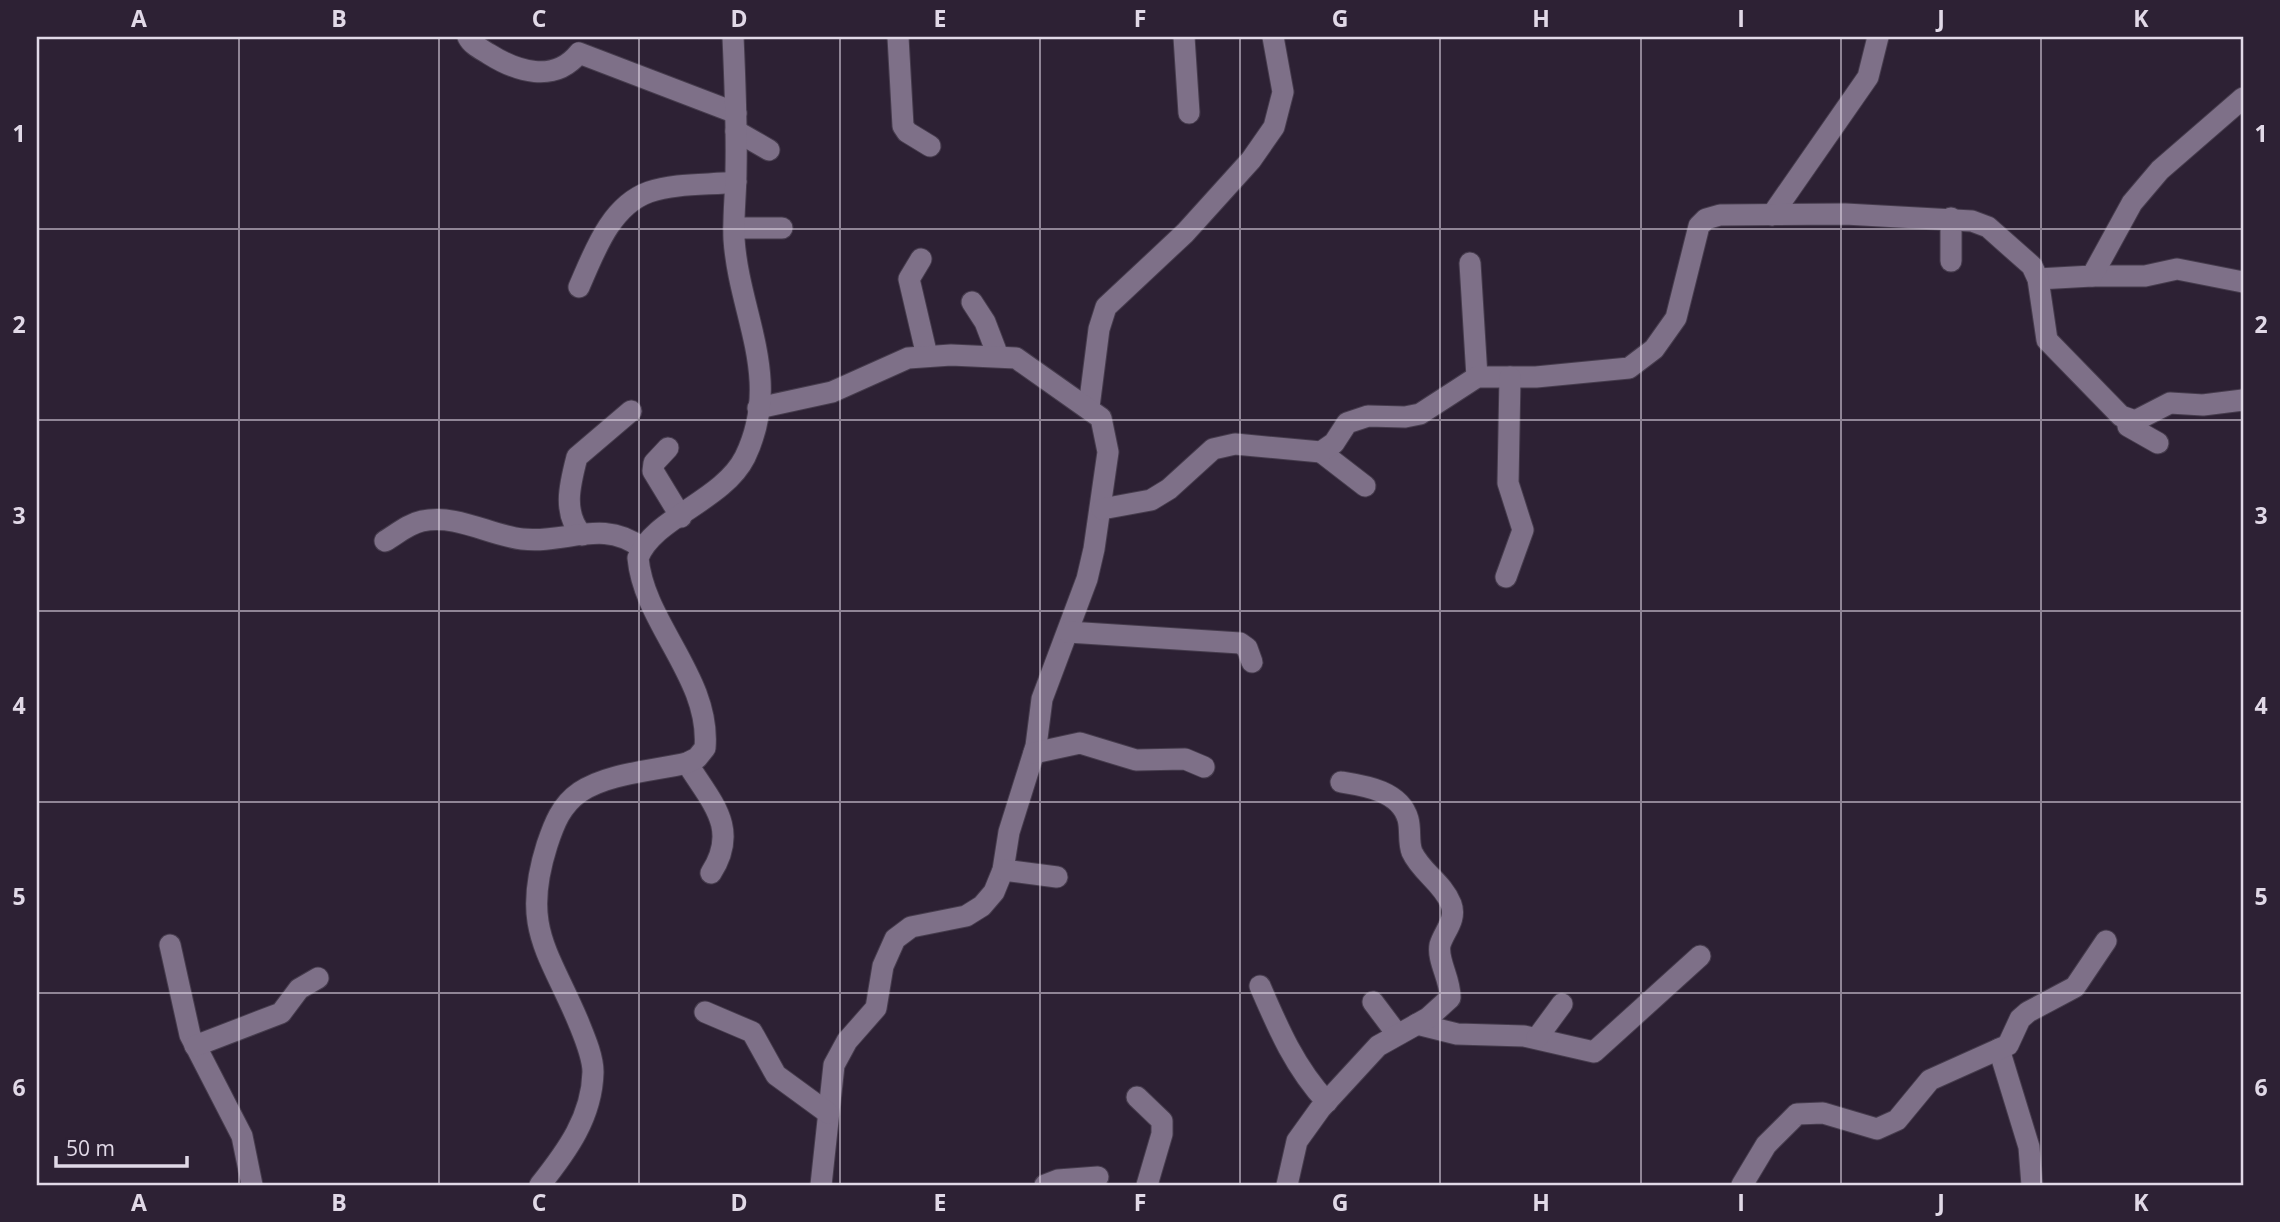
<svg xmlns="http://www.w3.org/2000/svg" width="2280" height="1222" font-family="'Open Sans',sans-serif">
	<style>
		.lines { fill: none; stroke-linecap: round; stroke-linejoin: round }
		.minor-casing { stroke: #463c4d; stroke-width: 23 }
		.minor { stroke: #7e7088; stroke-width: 21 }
		.grid { fill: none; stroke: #e1d9e7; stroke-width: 2; stroke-opacity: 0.55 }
		.neatline { fill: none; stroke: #e1d9e7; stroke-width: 2.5 }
		.grid-label { font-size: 23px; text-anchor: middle; font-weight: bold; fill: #e1d9e7 }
	</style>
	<rect width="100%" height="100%" fill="#2d2134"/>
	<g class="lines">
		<defs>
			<g id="minor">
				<path d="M468 37C472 45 481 49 489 54 516 71 554 84 579 53L736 113"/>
				<polyline points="898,37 903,126 907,132 930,146"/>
				<polyline points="1184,37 1189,113"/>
				<polyline points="736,131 769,150"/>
				<polyline points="1772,215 1868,77 1878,37"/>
				<polyline points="1951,218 1951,261"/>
				<polyline points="734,228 782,228"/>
				<polyline points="921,259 909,279 927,356"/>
				<polyline points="1470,263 1477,377"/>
				<polyline points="2092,276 2145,276 2177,269 2243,282"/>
				<polyline points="2038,279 2092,276 2132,203 2160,170 2243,98"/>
				<path d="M579 287C594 253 610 206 649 192 675 183 709 185 736 182"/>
				<polyline points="972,302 985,322 998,356"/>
				<polyline points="1089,407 1099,329 1106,307 1185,233 1251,160 1274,127 1283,92 1273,37"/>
				<polyline points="758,408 832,392 908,358 951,355 1016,358 1101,418 1108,452 1094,549 1087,579 1042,699 1036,746 1009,832 1003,870 994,892 982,906 966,916 911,927 895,939 883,966 876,1008 847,1041 834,1065 821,1185"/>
				<polyline points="2127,419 2128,426 2158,443"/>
				<polyline points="668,448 654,463 653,471 681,517"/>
				<polyline points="1321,452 1365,486"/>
				<polyline points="1102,509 1151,500 1169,489 1213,449 1235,444 1321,452 1334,443 1347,423 1368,416 1405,417 1420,414 1477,377 1536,377 1629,368 1654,349 1676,318 1699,226 1706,219 1720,215 1845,214 1972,221 1988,227 2032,266 2038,279 2047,340 2121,416 2135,421 2170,403 2203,405 2243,400"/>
				<path d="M582 535C562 513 570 484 577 457L631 411"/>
				<path d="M385 541C397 534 408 524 422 521 458 514 488 535 522 539 567 544 602 518 642 548"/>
				<polyline points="1506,577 1523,530 1508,483 1510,377"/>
				<polyline points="1068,632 1240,643 1247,648 1252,662"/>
				<polyline points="1034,753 1080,743 1136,760 1185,759 1204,767"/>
				<path d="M687 763C711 802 740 828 711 873"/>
				<polyline points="1003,870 1057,877"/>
				<polyline points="170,945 190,1035 242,1136 252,1185"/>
				<path d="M1260 986C1278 1028 1295 1068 1327 1102"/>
				<polyline points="1373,1002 1397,1034"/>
				<polyline points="705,1012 752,1032 776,1075 828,1113"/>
				<polyline points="1417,1024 1457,1034 1524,1036 1594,1052 1700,956"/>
				<polyline points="1537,1038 1562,1004"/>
				<polyline points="195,1046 281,1013 299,989 318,978"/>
				<polyline points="1999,1049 2029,1147 2032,1185"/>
				<polyline points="1137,1097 1162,1121 1162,1134 1147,1185"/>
				<path d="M540 1185C567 1151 592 1117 593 1072 593 1056 584 1036 578 1021 548 950 521 927 547 845 554 824 561 805 580 792 608 773 653 771 687 763L697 758 705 748C711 678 644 624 638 558 653 518 723 501 745 457 783 378 739 315 734 239 733 215 736 193 736 170 737 125 735 81 733 37"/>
				<polyline points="1045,1185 1058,1180 1098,1177"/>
				<path d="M1287 1185 1297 1141 1320 1109 1378 1046 1428 1018 1450 998C1451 980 1437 961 1440 945 1444 931 1457 920 1451 904 1443 883 1421 872 1412 852 1408 842 1411 830 1408 819 1400 791 1366 786 1341 782"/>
				<polyline points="1742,1185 1766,1145 1797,1114 1823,1113 1877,1129 1897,1120 1930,1080 2008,1045 2020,1019 2028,1012 2075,987 2106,941"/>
			</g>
		</defs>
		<use href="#minor" class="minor-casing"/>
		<use href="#minor" class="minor"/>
	</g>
	<path class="grid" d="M239 37V1185M439 37V1185M639 37V1185M840 37V1185M1040 37V1185M1240 37V1185M1440 37V1185M1641 37V1185M1841 37V1185M2041 37V1185M37 229H2243M37 420H2243M37 611H2243M37 802H2243M37 993H2243"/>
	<rect width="2280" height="1222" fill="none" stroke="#2d2134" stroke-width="77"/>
	<path d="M56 1156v10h131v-10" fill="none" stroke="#e1d9e7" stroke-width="3.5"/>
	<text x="66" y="1156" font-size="21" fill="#e1d9e7" stroke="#2d2134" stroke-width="5" paint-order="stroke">50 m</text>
	<rect x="38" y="38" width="2204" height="1146" class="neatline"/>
	<g class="grid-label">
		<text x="139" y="27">A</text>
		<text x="339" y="27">B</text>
		<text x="539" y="27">C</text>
		<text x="739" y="27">D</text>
		<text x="940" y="27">E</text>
		<text x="1140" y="27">F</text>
		<text x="1340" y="27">G</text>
		<text x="1541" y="27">H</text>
		<text x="1741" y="27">I</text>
		<text x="1941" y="27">J</text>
		<text x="2141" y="27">K</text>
		<text x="19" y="142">1</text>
		<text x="2261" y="142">1</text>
		<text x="19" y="333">2</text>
		<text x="2261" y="333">2</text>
		<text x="19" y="524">3</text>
		<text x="2261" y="524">3</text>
		<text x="19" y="714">4</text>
		<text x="2261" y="714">4</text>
		<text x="19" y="905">5</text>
		<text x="2261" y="905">5</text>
		<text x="19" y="1096">6</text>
		<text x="2261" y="1096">6</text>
		<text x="139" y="1211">A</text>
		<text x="339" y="1211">B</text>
		<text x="539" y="1211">C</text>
		<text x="739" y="1211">D</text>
		<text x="940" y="1211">E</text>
		<text x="1140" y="1211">F</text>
		<text x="1340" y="1211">G</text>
		<text x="1541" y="1211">H</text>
		<text x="1741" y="1211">I</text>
		<text x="1941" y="1211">J</text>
		<text x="2141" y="1211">K</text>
	</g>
</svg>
